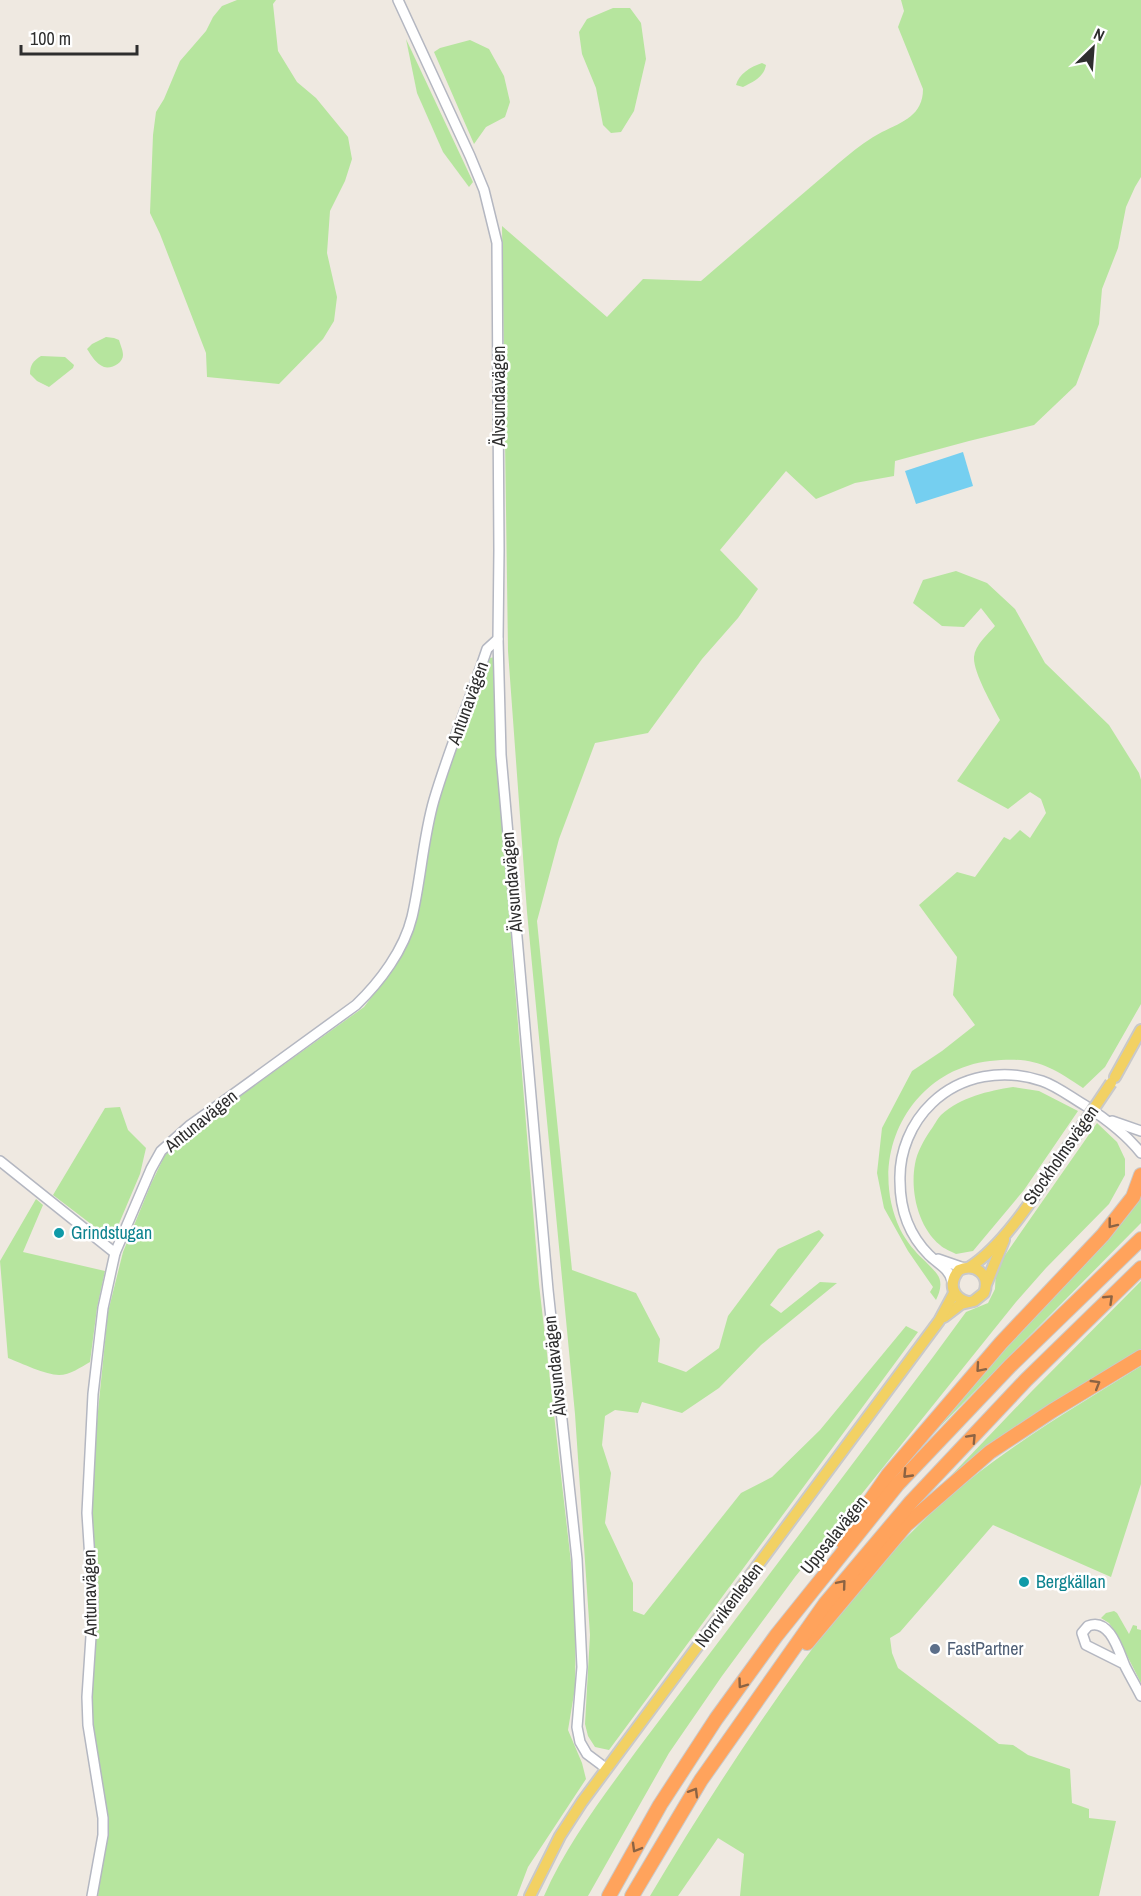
<svg xmlns="http://www.w3.org/2000/svg" width="1141" height="1896" font-family="'Archivo Narrow',sans-serif">
	<style>
		.green { fill: #b6e59e }
		.water { fill: #75cff0 }
		.lines { fill: none; stroke-linecap: round; stroke-linejoin: round }
		.minor-casing { stroke: #b4b7c1; stroke-width: 12 }
		.major-casing { stroke: #c9c9c9; stroke-width: 14 }
		.highway-casing { stroke: #c9c9c9; stroke-width: 16 }
		.minor { stroke: #fff; stroke-width: 9 }
		.major { stroke: #f2d163; stroke-width: 10 }
		.highway { stroke: #ffa35c; stroke-width: 14 }
		.major-bridge-casing { stroke: #c9c9c9; stroke-width: 14; stroke-linecap: butt }
		.major-bridge { stroke: #f2d163; stroke-width: 10 }
		.oneway { stroke: #8c6343 }
		.culture-dot { fill: #0f9aa8; stroke: #fff; stroke-width: 2 }
		.service-dot { fill: #5c6f8a; stroke: #fff; stroke-width: 2 }
		.labels { text-anchor: middle; stroke-width: 5; stroke-linejoin: round; paint-order: stroke }
		.street-label { font-size: 18px; fill: #2e2e2e; stroke: #fff }
		.culture-label { font-size: 18px; fill: #0d838f; stroke: #fff; text-anchor: start }
		.service-label { font-size: 18px; fill: #4e5e75; stroke: #fff; text-anchor: start }
	</style>
	<rect width="100%" height="100%" fill="#efe9e1"/>
	<g class="green">
		<polygon points="237,0 276,0 273,4 278,51 297,82 316,98 348,137 352,159 345,181 330,211 327,253 337,297 334,321 323,339 279,384 207,377 206,353 160,234 150,213 153,135 156,112 164,99 180,61 206,31 213,17 222,6"/>
		<path d="M901 0H1141V177L1135 187 1126 207 1118 248 1102 289 1099 324 1076 385 1034 425 969 441 895 461 894 476 855 483 816 499 786 471 720 550 758 589 738 618 702 659 648 733 595 743 559 839 537 921 572 1270 636 1293 660 1339 658 1362 686 1372 719 1348 728 1316 778 1249 819 1230 824 1235 770 1305 781 1313 820 1282 837 1283 761 1345 719 1388 682 1413 642 1402 638 1413 615 1410 605 1416 602 1445 611 1473 605 1523 633 1583V1611L644 1615 741 1493 772 1477 820 1430 906 1326 918 1332 609 1750 595 1747 588 1736 585 1724 590 1635 575 1414 527 912 508 651 502 226 607 317 643 279 701 281C738 249 776 217 813 185 835 167 857 145 882 132 903 122 923 115 923 89L898 27 904 11Z"/>
		<polygon points="613,8 630,8 641,23 646,59 634,111 621,132 611,133 603,125 596,88 582,54 579,32 587,19"/>
		<polygon points="406,39 473,182 469,187 443,152 417,93"/>
		<polygon points="470,40 489,49 504,76 510,102 505,117 486,127 474,144 434,52 440,48"/>
		<path d="M762 63 766 65C764 77 753 82 743 87L736 85C739 74 750 67 762 63Z"/>
		<path d="M106 337 114 338 119 340C120 344 123 350 123 355 123 363 112 369 104 367 96 364 91 355 87 349L92 344Z"/>
		<path d="M41 356 65 357 74 365 73 368 49 387 37 381 30 374C30 365 33 361 41 356Z"/>
		<path d="M956 571 987 583 1015 609 1045 663 1109 725 1139 773 1141 780V1004L1105 1067 1083 1088C1049 1065 1033 1056 990 1061 910 1070 866 1156 900 1229 906 1241 915 1252 925 1261 929 1265 934 1270 937 1274 943 1282 940 1292 936 1300L930 1292 933 1287 908 1251 884 1208 877 1173 882 1128 912 1071 942 1051 975 1025 953 995 957 957 919 905 957 872 975 877 1004 837 1010 840 1020 830 1030 838 1046 813 1041 799 1030 792 1008 809 957 781 1000 720C993 706 973 672 974 657 975 645 988 634 995 626L981 608 964 627 942 626 913 603 923 580Z"/>
		<polygon points="495,657 496,752 539,1284 576,1606 575,1688 568,1730 582,1763 586,1779 528,1867 517,1896 98,1896 107,1825 102,1783 92,1724 93,1674 99,1591 91,1517 96,1431 108,1312 123,1252 151,1184 165,1155 193,1130 364,1007 390,973 410,935 417,912 434,815 444,781 490,658"/>
		<path d="M1013 1087 1039 1091 1078 1111 1024 1190 973 1251 956 1254C951 1251 944 1249 940 1245 918 1227 910 1191 915 1164 917 1152 924 1140 930 1131 934 1126 937 1119 941 1115 961 1097 988 1091 1013 1087Z"/>
		<polygon points="120,1107 128,1130 146,1148 140,1174 112,1240 53,1195 105,1108"/>
		<path d="M1097 1123 1117 1142 1125 1159V1175L1109 1204 1046 1268 1016 1302 795 1577 722 1676 669 1753 588 1896H544C567 1843 603 1797 637 1750L933 1357 966 1312 988 1303 995 1289 996 1268Z"/>
		<polygon points="1141,1185 1141,1223 910,1457"/>
		<path d="M36 1199 43 1205 23 1252 105 1271 97 1308 90 1362C81 1367 70 1375 59 1375 46 1375 21 1363 8 1358L0 1261Z"/>
		<polygon points="1141,1281 1141,1349 1006,1434 941,1486 1031,1392"/>
		<path d="M1141 1366V1484L1111 1577 993 1525 900 1632 890 1638 892 1653 898 1668 999 1744 1013 1745 1028 1755 1070 1769 1072 1803 1089 1809V1818L1116 1821 1099 1896H740L744 1854 718 1838 678 1896H650C698 1815 749 1736 804 1660 852 1595 904 1533 967 1482 1021 1438 1082 1403 1141 1366Z"/>
		<polygon points="1114,1611 1117,1613 1129,1634 1133,1625 1137,1626 1137,1629 1141,1630 1141,1683 1114,1630 1109,1623 1101,1618 1106,1613"/>
	</g>
	<polygon class="water" points="963,452 973,486 916,504 905,471"/>
	<g class="lines">
		<defs>
			<g id="minor">
				<polyline points="398,0 470,156 484,190 497,243 499,550 498,639 501,755 548,1290 577,1559 582,1667 577,1727 580,1742 587,1754 607,1769"/>
				<polyline points="1112,1121 1141,1131"/>
				<polyline points="0,1161 115,1253"/>
				<polyline points="938,1259 964,1268"/>
				<path d="M952 1281C949 1268 938 1264 929 1255 908 1234 900 1210 900 1181 899 1152 911 1123 932 1103 961 1075 1004 1068 1042 1081 1057 1086 1072 1098 1086 1106 1106 1119 1126 1134 1141 1153"/>
				<path d="M1124 1664 1086 1645 1082 1633 1088 1626C1110 1617 1119 1652 1125 1666 1130 1676 1136 1686 1141 1696"/>
				<path d="M92 1896 103 1835V1818L88 1725 87 1697 93 1606 87 1513 93 1394 103 1308 115 1253 151 1169 161 1151 189 1126 213 1109 356 1005C380 982 404 950 412 917 421 879 423 838 434 800 449 749 470 700 487 649L498 639"/>
			</g>
			<g id="major">
				<polyline points="1115,1077 1141,1030"/>
				<path d="M970 1267C1009 1242 1045 1179 1072 1141"/>
				<polyline points="987,1282 1004,1240"/>
				<path d="M944 1317 961 1304 974 1301 984 1293C991 1276 976 1262 959 1270 948 1283 952 1298 968 1302"/>
				<polyline points="530,1896 560,1836 582,1802 939,1321 954,1293"/>
			</g>
			<g id="highway">
				<polyline points="842,1541 888,1475 1001,1343 1103,1235 1133,1197 1141,1175"/>
				<polyline points="807,1643 906,1525 990,1452 1052,1411 1141,1357"/>
				<polyline points="609,1896 660,1805 716,1719 776,1636 897,1485 1010,1366 1141,1239"/>
				<polyline points="632,1896 701,1780 825,1604 911,1502 1026,1380 1141,1268"/>
			</g>
		</defs>
		<use href="#minor" class="minor-casing"/>
		<use href="#major" class="major-casing"/>
		<use href="#highway" class="highway-casing"/>
		<use href="#minor" class="minor"/>
		<use href="#major" class="major"/>
		<use href="#highway" class="highway"/>
		<defs>
			<polyline id="major-bridge" points="1072,1141 1111,1083"/>
		</defs>
		<use href="#major-bridge" class="major-bridge-casing"/>
		<use href="#major-bridge" class="major-bridge"/>
	</g>
	<defs><path id="oneway-chevron" d="M-2-3.5L2.5 0L-2 3.5" fill="none" stroke-width="1.6" stroke-linecap="round" stroke-linejoin="round" transform="scale(1.5)"/></defs>
	<g class="oneway">
		<use href="#oneway-chevron" transform="translate(1112 1224) rotate(128)"/>
		<use href="#oneway-chevron" transform="translate(1109 1299) rotate(-44)"/>
		<use href="#oneway-chevron" transform="translate(980 1368) rotate(131)"/>
		<use href="#oneway-chevron" transform="translate(1096 1384) rotate(-31)"/>
		<use href="#oneway-chevron" transform="translate(972 1438) rotate(-47)"/>
		<use href="#oneway-chevron" transform="translate(907 1474) rotate(134)"/>
		<use href="#oneway-chevron" transform="translate(842 1584) rotate(-50)"/>
		<use href="#oneway-chevron" transform="translate(742 1684) rotate(126)"/>
		<use href="#oneway-chevron" transform="translate(694 1792) rotate(-59)"/>
		<use href="#oneway-chevron" transform="translate(636 1848) rotate(120)"/>
	</g>
	<g class="culture-dot">
		<circle cx="59" cy="1233" r="6"/>
		<circle cx="1024" cy="1582" r="6"/>
	</g>
	<circle class="service-dot" cx="935" cy="1649" r="6"/>
	<g class="labels">
		<g class="street-label">
			<text transform="translate(499 396) rotate(-90)" y="6">Älvsundavägen</text>
			<text transform="translate(468 703) rotate(-70)" y="6">Antunavägen</text>
			<text transform="translate(512 882) rotate(-95)" y="6">Älvsundavägen</text>
			<text transform="translate(201 1121) rotate(-39)" y="6">Antunavägen</text>
			<text transform="translate(1061 1155) rotate(-55)" y="6">Stockholmsvägen</text>
			<text transform="translate(555 1366) rotate(-96)" y="6">Älvsundavägen</text>
			<text transform="translate(834 1535) rotate(-51)" y="6">Uppsalavägen</text>
			<text transform="translate(90 1593) rotate(-91)" y="6">Antunavägen</text>
			<text transform="translate(729 1605) rotate(-53)" y="6">Norrvikenleden</text>
		</g>
		<g class="culture-label">
			<text x="71" y="1239">Grindstugan</text>
			<text x="1036" y="1588">Bergkällan</text>
		</g>
		<g class="service-label">
			<text x="947" y="1655">FastPartner</text>
		</g>
	</g>
	<g transform="translate(1093 48) rotate(25)" stroke="#ffffff" stroke-width="4.5" paint-order="stroke">
	<path d="M0-4.5L10 22L0 15L-10 22Z" fill="#2e2e2e"/>
	<text y="-9" font-size="16" font-weight="bold" text-anchor="middle" fill="#2e2e2e">N</text>
	</g>
	<path d="M21 45v9h116v-9" fill="none" stroke="#2e2e2e" stroke-width="3"/>
	<text x="30" y="45" font-size="18" fill="#2e2e2e" stroke="#ffffff" stroke-width="4.5" paint-order="stroke">100 m</text>
</svg>
